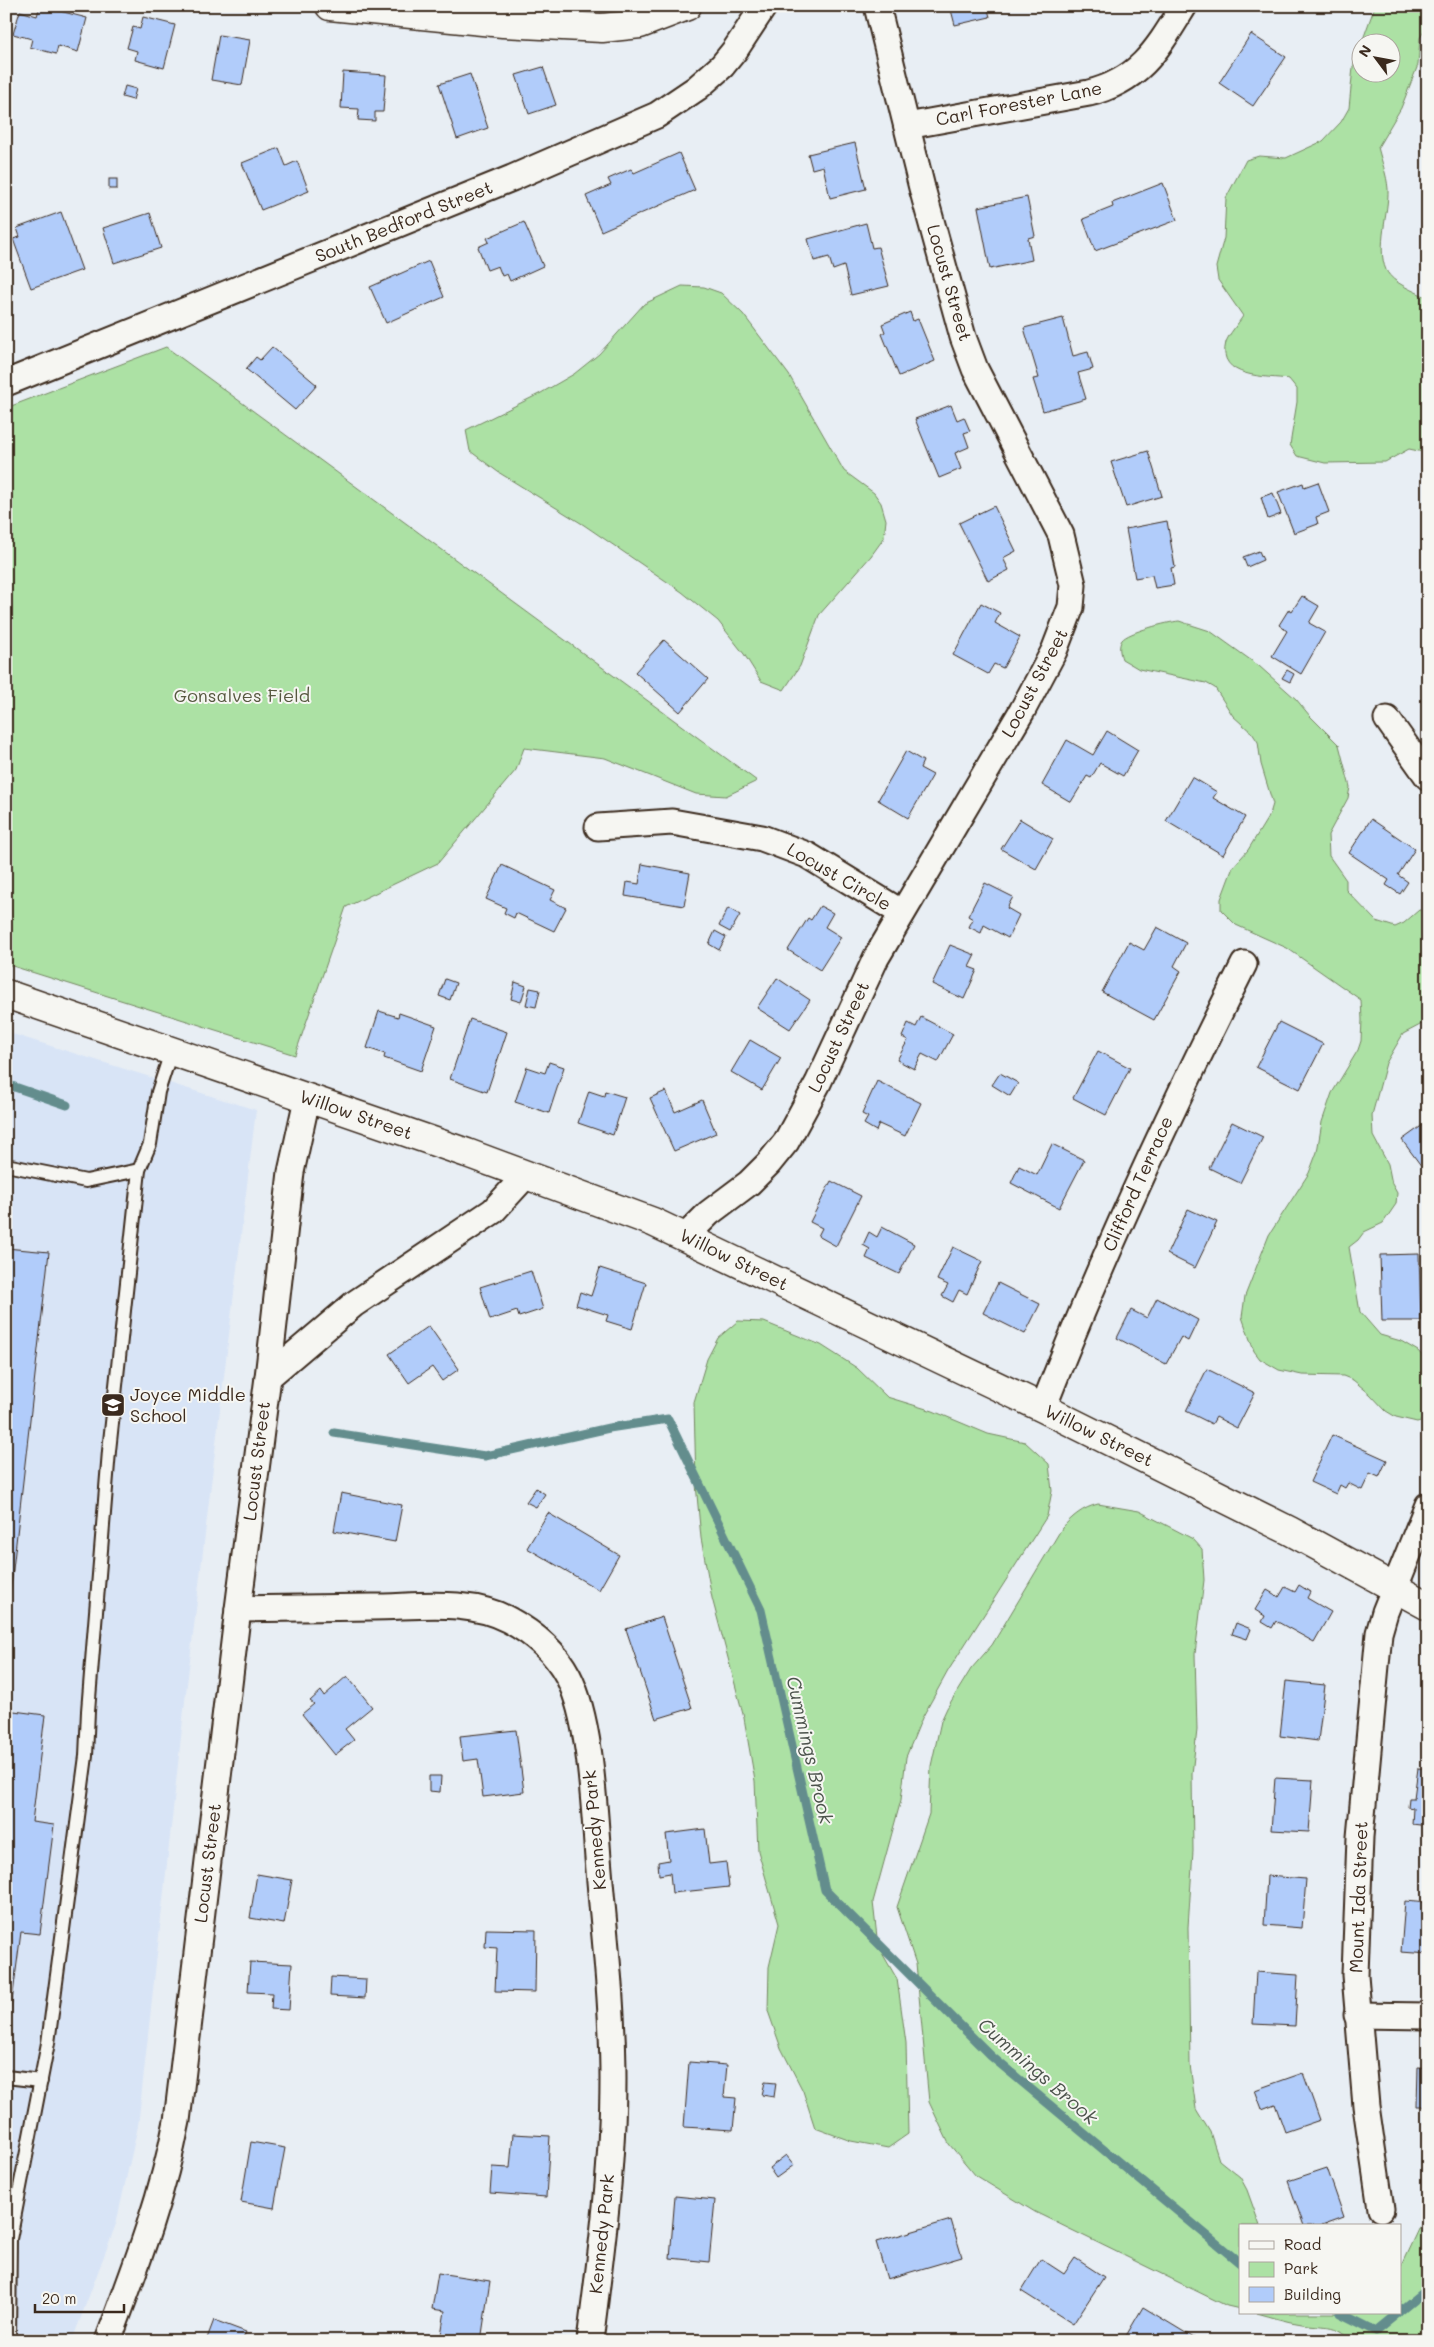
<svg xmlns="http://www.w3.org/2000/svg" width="1434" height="2347" font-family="Mali,sans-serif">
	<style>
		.built { fill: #d8e4f6 }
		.green { fill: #ace1a4; stroke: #748661 }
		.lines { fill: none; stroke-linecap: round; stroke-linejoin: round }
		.stream { stroke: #638d8d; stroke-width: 9 }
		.building { fill: #b1ccfa; stroke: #3b2a1e }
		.service-casing { stroke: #3b2a1e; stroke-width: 16 }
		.minor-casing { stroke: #3b2a1e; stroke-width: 29 }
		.tertiary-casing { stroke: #3b2a1e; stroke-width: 31 }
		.service { stroke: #f6f6f2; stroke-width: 12 }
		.minor { stroke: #f6f6f2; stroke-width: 25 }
		.tertiary { stroke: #f6f6f2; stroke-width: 28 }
		.labels { text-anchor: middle; stroke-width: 4; stroke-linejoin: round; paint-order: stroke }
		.street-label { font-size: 18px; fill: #3b2a1e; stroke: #f6f6f2 }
		.park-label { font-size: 18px; fill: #575840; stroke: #f6f6f2 }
		.poi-label { font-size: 18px; fill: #3b2a1e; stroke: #f6f6f2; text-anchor: start }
		.water-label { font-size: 19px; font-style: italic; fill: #4c534c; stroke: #f6f6f2 }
	</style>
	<rect width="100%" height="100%" fill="#e8eef4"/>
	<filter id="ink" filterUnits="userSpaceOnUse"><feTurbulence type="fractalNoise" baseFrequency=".02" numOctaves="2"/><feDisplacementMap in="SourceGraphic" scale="10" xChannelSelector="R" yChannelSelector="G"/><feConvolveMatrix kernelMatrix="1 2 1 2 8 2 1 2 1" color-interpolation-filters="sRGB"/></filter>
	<g filter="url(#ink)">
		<polygon class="built" points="6,1032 256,1110 185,1701 138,2126 116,2224 72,2341 6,2341"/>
		<g class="green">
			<path d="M1375 6H1428V24L1420 38 1418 65 1401 108 1378 147C1381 160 1387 175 1388 189 1389 212 1376 247 1386 270 1393 284 1415 291 1428 298V453L1409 449 1385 462 1325 463 1297 456 1290 445 1297 402V389L1289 379C1267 376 1216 379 1226 342 1229 334 1238 324 1243 316L1218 280 1216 267 1224 238 1226 198 1246 160 1259 156 1286 158 1323 141 1341 122 1349 108 1353 67 1361 43 1362 72H1392V42H1362Z"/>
			<polygon points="682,286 704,287 721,293 743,314 789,375 844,471 874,493 881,503 886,520 884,538 871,556 819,615 800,666 784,690 761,681 744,654 718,621 682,592 584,525 498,472 470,451 466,430 541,393 574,374 599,354 644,304"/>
			<polygon points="166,347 757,781 726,796 696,794 605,758 524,748 516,770 438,863 346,907 295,1055 6,964 6,408"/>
			<path d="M1179 621 1210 631 1259 666 1296 699 1310 716 1339 745 1350 787 1348 798 1328 835 1329 856 1346 880V890L1376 921 1395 927 1404 923 1419 910 1428 911V1023L1422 1024 1403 1034 1386 1063 1372 1115 1373 1136 1388 1164 1392 1184 1397 1193 1396 1204 1383 1223 1364 1232 1358 1240 1349 1247 1360 1312 1380 1335 1401 1341 1418 1351 1428 1362V1419L1417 1422 1396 1417 1386 1411 1370 1394 1353 1380 1343 1376 1302 1375 1279 1370 1260 1359 1254 1351 1242 1317 1245 1296 1269 1235 1309 1173 1317 1152 1322 1122 1332 1093 1358 1050 1361 1041 1362 1020 1361 1000 1287 948 1236 925 1221 910V899L1233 867 1248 850 1270 814 1273 804 1261 764 1258 742 1252 733 1233 716 1215 688 1206 683 1139 669 1122 659C1120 653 1118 646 1122 640 1128 632 1168 622 1179 621Z"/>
			<polygon points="738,1321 764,1322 821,1345 857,1368 887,1397 933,1411 988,1434 1025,1442 1049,1464 1052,1491 1047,1516 948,1671 922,1718 906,1757 901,1800 873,1902 878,1946 897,1979 906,2043 908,2134 888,2148 851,2141 815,2128 803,2091 781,2048 768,2011 769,1967 779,1924 758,1851 755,1781 744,1718 712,1598 701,1538 696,1484 694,1402 707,1359 718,1338"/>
			<path d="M1098 1504 1139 1511 1193 1539 1202 1549 1204 1580 1195 1654 1197 1730 1192 1774 1193 1851 1188 1927 1190 2065 1196 2109 1210 2132 1219 2160 1240 2177 1247 2190 1260 2226H1240V2309L1227 2306 1035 2212 976 2176 949 2144 929 2102 916 1964 897 1907 929 1814 931 1766 941 1721 947 1708 971 1669 992 1645 1062 1528C1073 1516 1082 1508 1098 1504Z"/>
			<path d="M1428 2210V2341H1351C1336 2322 1323 2328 1302 2324 1287 2322 1272 2317 1257 2313H1400V2270Z"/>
		</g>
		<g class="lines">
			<g class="stream">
				<polyline points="6,1084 67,1105"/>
				<polyline points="334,1433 485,1456 609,1428 668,1419 761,1610 825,1890 991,2056 1240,2263"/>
				<polyline points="1400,2311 1428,2288"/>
				<polyline points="1340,2313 1376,2331 1398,2313"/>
			</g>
		</g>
		<g class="building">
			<polygon points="40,6 87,18 78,52 58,46 56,54 30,47 32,39 13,34 20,11 37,16"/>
			<polygon points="950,6 987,6 990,17 955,25"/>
			<polygon points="143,17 175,25 164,68 135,60 137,51 127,48 133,27 140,29"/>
			<polygon points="1251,34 1286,57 1253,106 1219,83"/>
			<polygon points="219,35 250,40 242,85 211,80"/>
			<polygon points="543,67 556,105 529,114 516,75"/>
			<polygon points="343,72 386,75 383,112 375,112 375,121 358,120 359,109 341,108"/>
			<polygon points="470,74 488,128 457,139 439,84"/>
			<polygon points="125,86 136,89 133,100 122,97"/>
			<polygon points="855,143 866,189 830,198 823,166 812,169 808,154"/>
			<polygon points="279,148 286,166 297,161 309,191 261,210 242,163"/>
			<polygon points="679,153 695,190 601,231 586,196 611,185 608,179 631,169 634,173"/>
			<rect x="109" y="179" width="8" height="10"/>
			<polygon points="1163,183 1177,220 1095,251 1083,219 1113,207 1112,203"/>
			<polygon points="1027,197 1035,236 1028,238 1032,260 990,269 978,207"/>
			<polygon points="61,212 82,270 31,288 13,239 20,237 17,228"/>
			<polygon points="150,213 161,248 114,263 103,228"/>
			<polygon points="524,222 543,266 510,281 507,274 502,276 498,266 487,270 478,247 489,242 487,238"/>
			<polygon points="866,223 872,248 878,247 889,286 851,295 844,266 833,270 829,257 814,261 808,239"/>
			<polygon points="429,261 444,297 386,323 370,287"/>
			<polygon points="910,312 913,321 918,319 935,361 899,376 882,334 885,332 882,324"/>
			<polygon points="1063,318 1073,356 1088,352 1093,369 1078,373 1086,399 1043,411 1033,379 1039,378 1024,328"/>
			<polygon points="272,347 317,385 295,410 246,369 256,357 260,360"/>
			<polygon points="951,405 957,420 964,417 970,431 964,433 969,447 955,453 961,469 939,478 915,419"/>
			<polygon points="1148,451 1162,496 1126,507 1111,462"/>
			<polygon points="1318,482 1329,512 1316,517 1318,524 1294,533 1278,492 1303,483 1304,487"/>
			<polygon points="1273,493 1281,514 1268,519 1261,497"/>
			<polygon points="994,506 1016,551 1003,558 1009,570 988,581 959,523"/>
			<polygon points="1167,521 1175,567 1171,568 1174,585 1155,588 1152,575 1135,578 1126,529"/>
			<polygon points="1259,551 1263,560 1247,567 1243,557"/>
			<polygon points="1302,596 1319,606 1309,623 1325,632 1301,674 1272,656 1287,631 1279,625 1289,609 1292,611"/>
			<polygon points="981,603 1000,613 995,623 1020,637 1003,668 994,664 988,674 953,655"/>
			<polygon points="664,640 708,679 680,712 635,672"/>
			<polygon points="1287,670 1294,674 1290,682 1282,678"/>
			<polygon points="1107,731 1138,750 1123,776 1100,763 1091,778 1087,776 1071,802 1042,785 1067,740 1093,755"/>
			<polygon points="906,751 923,761 920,768 933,775 908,818 878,800"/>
			<polygon points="1192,777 1217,792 1213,798 1245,817 1223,855 1166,821"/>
			<polygon points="1020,819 1053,839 1036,869 1001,849"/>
			<polygon points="1371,819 1415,849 1398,875 1408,882 1400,894 1386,885 1389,880 1349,853"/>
			<polygon points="642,864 690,873 684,906 625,896 627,882 639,884"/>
			<polygon points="502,865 555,890 550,900 566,908 554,931 516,913 514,918 504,913 506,908 486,899"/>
			<polygon points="985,883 1013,897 1007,908 1019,915 1008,938 984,925 981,933 969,927 973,919 968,916"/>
			<polygon points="820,906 833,913 825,927 841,937 820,970 788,950 808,918 811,920"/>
			<polygon points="728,908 740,915 730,932 719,926"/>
			<polygon points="1157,927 1186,943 1174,966 1181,971 1154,1020 1102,992 1129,942 1144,950"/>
			<polygon points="715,931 726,937 719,950 709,944"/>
			<polygon points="950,945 975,955 969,967 977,970 964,999 932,984"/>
			<polygon points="777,978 810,1000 790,1029 757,1008"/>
			<polygon points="445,979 456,983 450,1000 439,996"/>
			<polygon points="515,982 526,986 521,1002 511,999"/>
			<polygon points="530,988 540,990 536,1007 526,1005"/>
			<polygon points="379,1011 398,1017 399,1013 436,1026 421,1071 384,1058 385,1054 367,1048"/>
			<polygon points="921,1017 953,1034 938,1062 922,1054 914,1069 897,1060 908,1040 902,1037 908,1023 916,1027"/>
			<polygon points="470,1019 507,1032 487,1092 450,1079"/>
			<polygon points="1279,1022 1323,1044 1300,1089 1256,1067"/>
			<polygon points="750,1040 781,1058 762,1090 731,1072"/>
			<polygon points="1098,1051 1130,1068 1106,1115 1073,1098"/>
			<polygon points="549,1062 564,1067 549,1113 515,1102 527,1067 545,1073"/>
			<polygon points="1000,1073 1018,1083 1010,1096 992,1085"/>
			<polygon points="877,1081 921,1103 905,1136 879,1124 876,1131 864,1124 868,1117 862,1114"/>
			<polygon points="589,1091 604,1096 605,1091 625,1097 613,1135 578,1123"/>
			<polygon points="666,1091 675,1112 702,1100 716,1133 674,1151 650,1098"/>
			<polygon points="1232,1122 1263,1137 1240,1183 1209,1168"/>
			<polygon points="1427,1122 1428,1123 1428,1175 1402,1140"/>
			<polygon points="1052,1144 1084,1160 1059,1208 1011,1183 1019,1166 1037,1175"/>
			<polygon points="831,1181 861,1196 836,1246 818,1236 822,1228 810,1222"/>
			<polygon points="1188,1209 1217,1222 1195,1268 1167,1254"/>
			<polygon points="882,1227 914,1244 899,1274 866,1258 870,1249 863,1245 869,1232 877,1237"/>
			<polygon points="953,1247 982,1261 967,1294 959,1290 953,1302 942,1296 948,1285 937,1280"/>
			<polygon points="6,1248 49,1252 6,1631"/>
			<polygon points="1419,1254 1421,1321 1382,1321 1380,1255"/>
			<polygon points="600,1268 646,1283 632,1329 606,1321 608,1315 576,1305 580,1292 591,1296"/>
			<polygon points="531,1271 543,1309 519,1317 517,1311 490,1320 480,1287"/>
			<polygon points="998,1283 1040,1304 1025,1334 983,1313"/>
			<polygon points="1157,1298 1198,1320 1188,1341 1181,1337 1166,1364 1117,1338 1131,1310 1147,1318"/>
			<polygon points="429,1326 459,1369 442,1381 432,1367 409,1383 389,1354"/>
			<polygon points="1207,1369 1255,1393 1237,1428 1216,1417 1212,1424 1186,1411"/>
			<polygon points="1332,1435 1387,1460 1379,1477 1370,1473 1362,1490 1348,1483 1345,1488 1340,1485 1336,1494 1310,1482"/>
			<polygon points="536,1488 545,1494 536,1507 526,1502"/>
			<polygon points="341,1493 402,1505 395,1542 334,1531"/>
			<polygon points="548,1513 619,1555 599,1590 527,1548"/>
			<polygon points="1299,1585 1310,1592 1307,1598 1331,1612 1314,1642 1276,1621 1272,1628 1262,1622 1265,1616 1255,1610 1267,1590 1279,1597 1285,1587 1295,1592"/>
			<polygon points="662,1617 692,1708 656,1719 626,1629"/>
			<polygon points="1236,1623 1251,1629 1247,1639 1232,1634"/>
			<polygon points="347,1676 372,1707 345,1729 354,1740 335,1755 302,1714 314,1704 310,1701 321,1691 324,1696"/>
			<polygon points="1286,1681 1325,1685 1318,1741 1280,1736"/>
			<polygon points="6,1710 45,1715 32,1822 54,1825 40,1934 21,1932 7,2040"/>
			<polygon points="516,1730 524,1792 483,1797 478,1759 463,1761 460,1736"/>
			<polygon points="1418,1768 1428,1769 1428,1826 1412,1824 1413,1808 1408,1807 1409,1798 1414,1798"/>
			<polygon points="429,1776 441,1776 440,1792 429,1791"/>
			<polygon points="1275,1778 1313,1780 1309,1832 1271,1830"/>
			<polygon points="705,1829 709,1864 726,1862 729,1887 672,1893 670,1873 659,1875 658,1862 669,1860 666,1834"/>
			<polygon points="257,1874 292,1880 284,1924 250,1918"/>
			<polygon points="1267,1876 1306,1879 1302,1928 1264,1925"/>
			<polygon points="1405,1901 1428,1903 1428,1954 1401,1952"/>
			<polygon points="486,1929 536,1930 535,1992 495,1991 497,1948 485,1947"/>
			<polygon points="250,1962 292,1964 289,2010 271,2009 272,1993 248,1992"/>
			<polygon points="1256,1972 1298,1975 1295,2026 1253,2024"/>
			<polygon points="331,1977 366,1979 365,1998 330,1996"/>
			<polygon points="689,2062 727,2065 724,2097 736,2098 733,2130 684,2127"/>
			<polygon points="1418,2067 1428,2068 1428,2106 1417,2106"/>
			<polygon points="1303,2073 1320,2120 1285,2132 1275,2104 1262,2109 1255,2090"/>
			<polygon points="765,2082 776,2083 774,2097 762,2095"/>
			<polygon points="513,2134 550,2136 546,2197 490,2193 492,2167 510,2168"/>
			<polygon points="251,2142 285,2148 274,2208 241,2202"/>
			<polygon points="786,2155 794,2165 776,2178 769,2168"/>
			<polygon points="1327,2168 1344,2217 1319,2226 1304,2226 1288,2181"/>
			<polygon points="675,2196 715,2200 709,2262 670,2258"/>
			<polygon points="951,2220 962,2257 887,2279 876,2242"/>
			<polygon points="1075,2258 1104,2277 1073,2324 1021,2291 1041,2259 1064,2274"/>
			<polygon points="438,2273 490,2281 481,2341 441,2335 445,2311 432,2309"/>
			<polygon points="1143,2307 1199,2341 1123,2341"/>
			<polygon points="214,2320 246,2332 242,2341 206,2341"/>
		</g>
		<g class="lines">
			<defs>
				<g id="service">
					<polyline points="6,1165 86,1181 139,1170"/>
					<polyline points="6,2077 41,2081"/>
					<polyline points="9,2341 10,2239 48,2043 86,1756 88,1711 109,1451 139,1170 150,1144 158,1092 171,1052"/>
				</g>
				<g id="minor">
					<path d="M907 126 1089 93C1141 80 1158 48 1184 6"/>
					<polyline points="6,383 512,178 657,115 697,88 722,66 735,50 764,6"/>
					<polyline points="1387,719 1428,777"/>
					<polyline points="598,827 672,822 762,838 807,855 902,913"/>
					<polyline points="685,1237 709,1213 749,1183 769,1163 786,1142 818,1083 876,958 1022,711 1054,651 1071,607 1073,585 1061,535 975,369 963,337 922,188 877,6"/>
					<polyline points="268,1377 354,1304 493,1211 526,1175"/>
					<path d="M1043 1408C1102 1257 1171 1109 1244 964"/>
					<path d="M238 1609C282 1608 327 1608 372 1607 416 1607 468 1598 509 1620 533 1633 555 1651 568 1676 591 1720 594 1807 598 1858 604 1932 613 2005 613 2079 613 2167 601 2254 590 2341"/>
					<polyline points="1357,2015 1428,2016"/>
					<polyline points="1381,2209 1366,2106 1355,1975 1360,1837 1379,1633 1385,1612 1428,1505"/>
					<path d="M108 2341C136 2266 162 2199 177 2121L238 1609 268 1377 291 1172 307 1099"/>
				</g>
				<g id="tertiary">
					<polyline points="330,6 503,23 602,28 640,24 687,6"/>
					<polyline points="6,994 467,1153 653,1222 1043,1408 1290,1531 1428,1606"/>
				</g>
			</defs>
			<use href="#service" class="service-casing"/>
			<use href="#minor" class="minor-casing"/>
			<use href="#tertiary" class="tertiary-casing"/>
			<use href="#service" class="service"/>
			<use href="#minor" class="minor"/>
			<use href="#tertiary" class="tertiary"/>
		</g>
	</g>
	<defs>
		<symbol id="school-square" viewBox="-11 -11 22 22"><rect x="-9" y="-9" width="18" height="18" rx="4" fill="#3b2a1e" stroke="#f6f6f2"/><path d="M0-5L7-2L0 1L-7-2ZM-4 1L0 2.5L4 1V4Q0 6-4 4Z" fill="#fff"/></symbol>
	</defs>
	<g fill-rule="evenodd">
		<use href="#school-square" x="99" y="1391" width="28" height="28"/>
	</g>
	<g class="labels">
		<g class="street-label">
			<text transform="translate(1019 104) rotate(-11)" y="6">Carl Forester Lane</text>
			<text transform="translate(404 222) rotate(-22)" y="6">South Bedford Street</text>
			<text transform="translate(949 283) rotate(74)" y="6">Locust Street</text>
			<text transform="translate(1035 683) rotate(-62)" y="6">Locust Street</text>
			<text transform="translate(839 877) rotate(30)" y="6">Locust Circle</text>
			<text transform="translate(839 1037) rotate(-65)" y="6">Locust Street</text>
			<text transform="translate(356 1115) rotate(19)" y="6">Willow Street</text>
			<text transform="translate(1138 1184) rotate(-66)" y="6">Clifford Terrace</text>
			<text transform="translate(734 1260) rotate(26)" y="6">Willow Street</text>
			<text transform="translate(1099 1436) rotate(26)" y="6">Willow Street</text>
			<text transform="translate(257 1461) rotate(-83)" y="6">Locust Street</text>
			<text transform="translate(595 1830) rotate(-95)" y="6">Kennedy Park</text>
			<text transform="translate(208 1863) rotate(-83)" y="6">Locust Street</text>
			<text transform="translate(1359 1897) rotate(-88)" y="6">Mount Ida Street</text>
			<text transform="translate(602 2234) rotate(-84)" y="6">Kennedy Park</text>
		</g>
		<g class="park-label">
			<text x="242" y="702">Gonsalves Field</text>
		</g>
		<g class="poi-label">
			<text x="130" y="1401">Joyce Middle<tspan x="130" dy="21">School</tspan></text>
		</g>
		<g class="water-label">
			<text transform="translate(810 1750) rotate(77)" y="7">Cummings Brook</text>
			<text transform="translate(1038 2071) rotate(41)" y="7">Cummings Brook</text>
		</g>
	</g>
	<rect width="1434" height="2347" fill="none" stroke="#f6f6f2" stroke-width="25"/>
	<rect x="12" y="12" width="1409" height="2322" fill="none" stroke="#3b2a1e" stroke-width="2" filter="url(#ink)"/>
	<rect x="1239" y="2224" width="162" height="90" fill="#f6f6f2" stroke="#aba49d"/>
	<rect x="1249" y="2241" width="25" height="8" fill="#f6f6f2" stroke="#aba49d"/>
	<text x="1284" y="2250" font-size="15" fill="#3b2a1e">Road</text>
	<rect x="1249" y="2262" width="25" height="15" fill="#ace1a4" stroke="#aba49d"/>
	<text x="1284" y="2274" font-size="15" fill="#3b2a1e">Park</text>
	<rect x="1249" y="2287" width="25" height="15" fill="#b1ccfa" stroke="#aba49d"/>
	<text x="1284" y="2300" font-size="15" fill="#3b2a1e">Building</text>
	<g transform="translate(1376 58) rotate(302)"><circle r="24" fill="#f6f6f2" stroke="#aba49d"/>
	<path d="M0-4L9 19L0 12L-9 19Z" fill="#3b2a1e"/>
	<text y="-8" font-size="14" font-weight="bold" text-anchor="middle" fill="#3b2a1e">N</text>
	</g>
	<path d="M35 2304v8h89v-8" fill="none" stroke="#3b2a1e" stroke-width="2.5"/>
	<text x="42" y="2304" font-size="15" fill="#3b2a1e" stroke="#f6f6f2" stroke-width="4" paint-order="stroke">20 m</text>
</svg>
